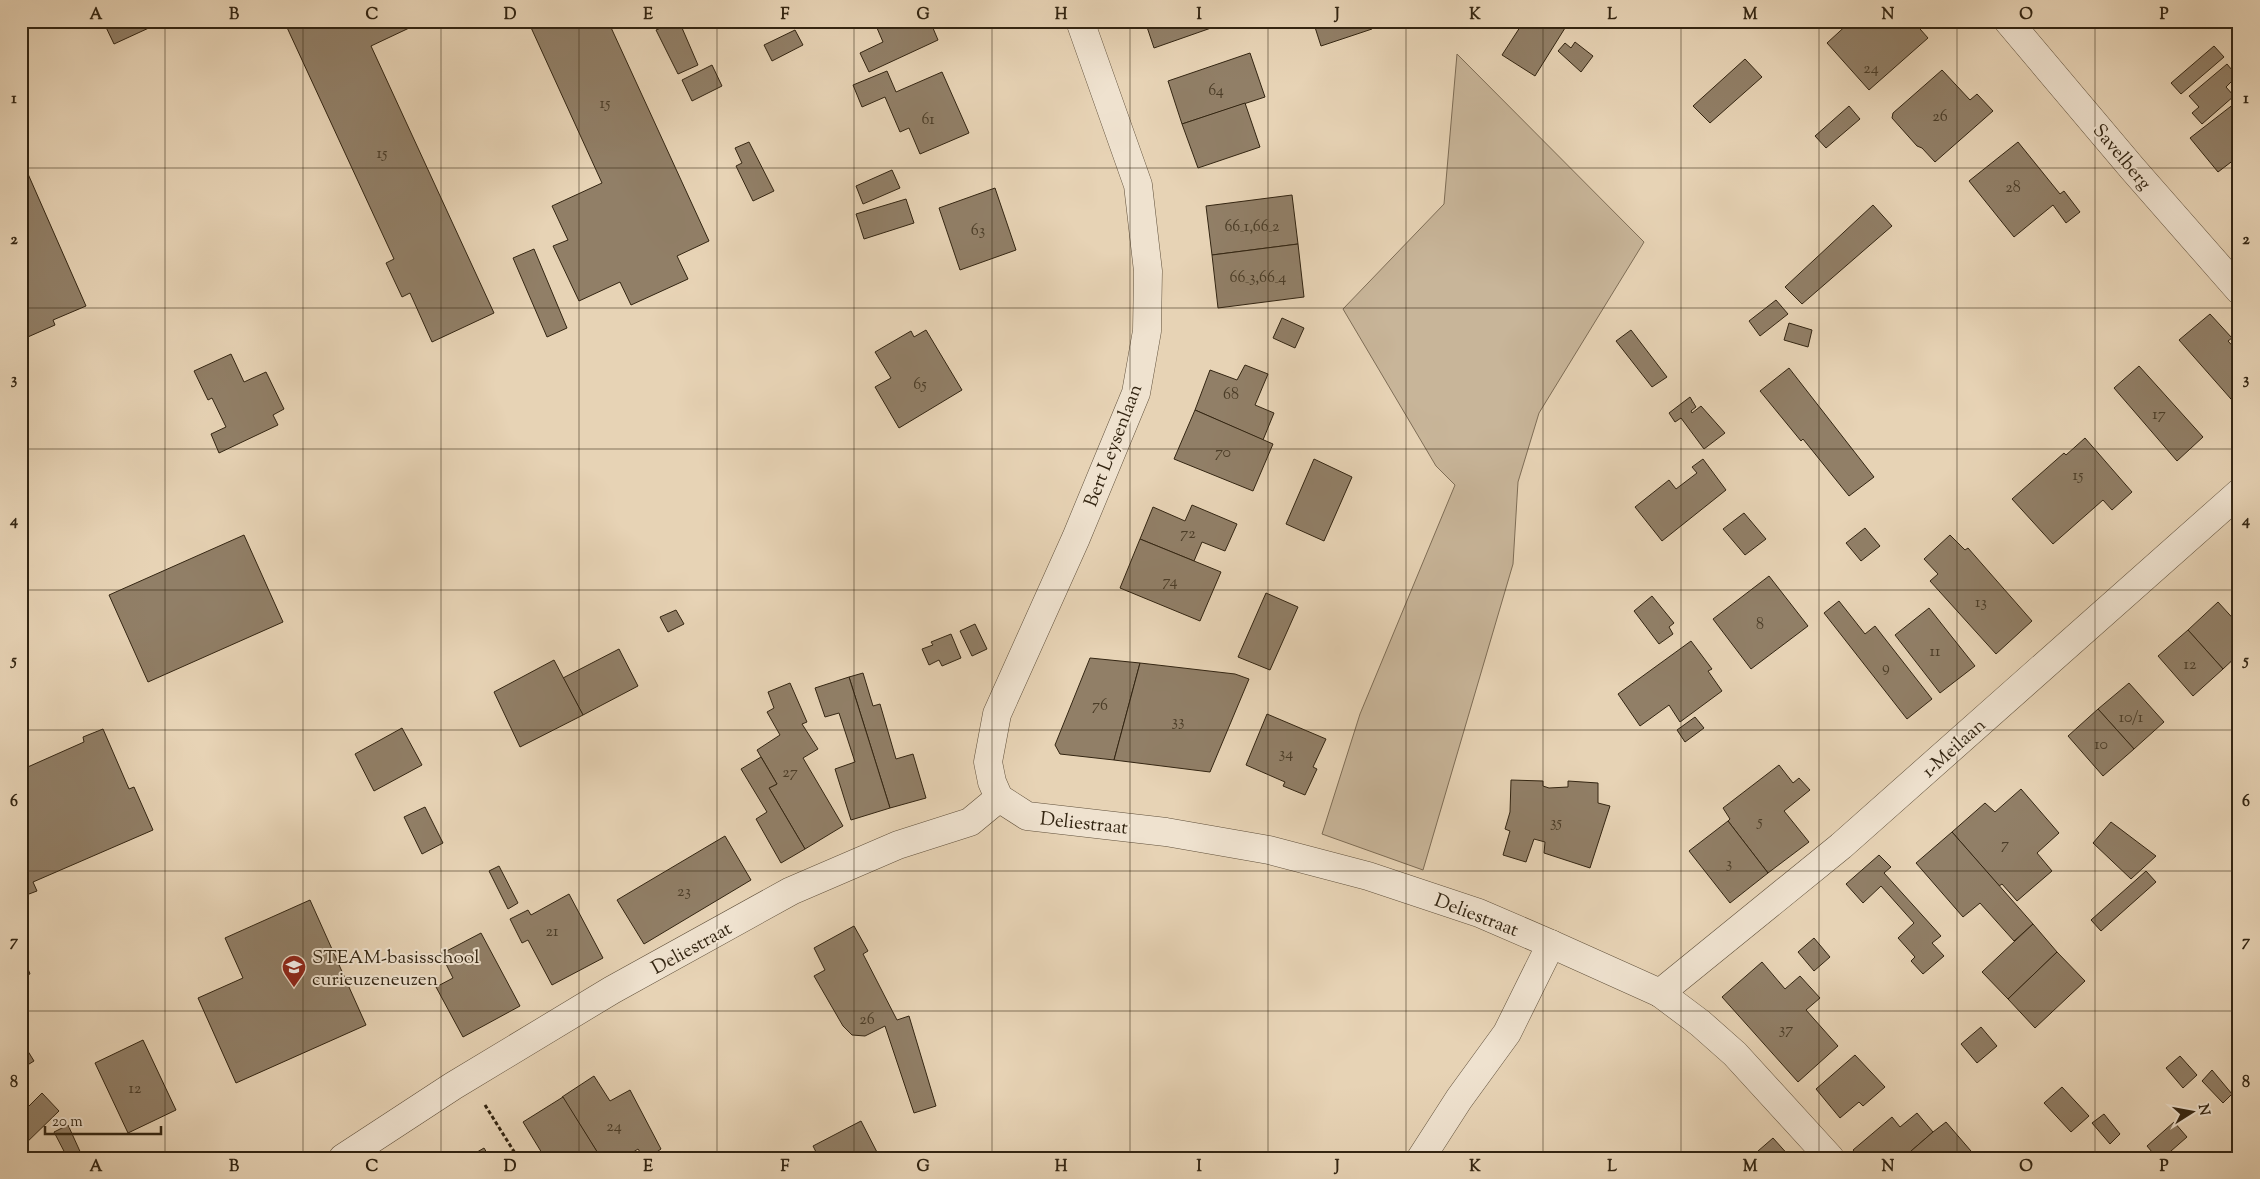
<svg xmlns="http://www.w3.org/2000/svg" width="2260" height="1179" font-family="'Sorts Mill Goudy',serif">
	<style>
		.green { fill: #c8b599; stroke: #7e6d56 }
		.building { fill: #917f67; stroke: #332512 }
		.lines { fill: none; stroke-linecap: round; stroke-linejoin: round }
		.street-casing { stroke: #60503b; stroke-width: 29 }
		.path { stroke: #332512; stroke-width: 3; stroke-dasharray: 4 2.5; stroke-linecap: butt }
		.street { stroke: #efe2cf; stroke-width: 28 }
		.grid { fill: none; stroke: #332512; stroke-width: 1; stroke-opacity: 0.55 }
		.labels { text-anchor: middle; stroke-width: 4; stroke-linejoin: round; paint-order: stroke }
		.number-label { font-size: 16px; fill: #4a3c27 }
		.street-label { font-size: 19px; fill: #332512; stroke: #efe2cf }
		.poi-label { font-size: 19px; fill: #332512; stroke: #efe2cf; text-anchor: start }
		.neatline { fill: none; stroke: #332512; stroke-width: 2 }
		.grid-label { font-size: 16px; text-anchor: middle; font-weight: bold; fill: #332512 }
	</style>
	<rect width="100%" height="100%" fill="#e7d3b5"/>
	<filter id="stains"><feTurbulence type="fractalNoise" baseFrequency=".004" numOctaves="4"/><feColorMatrix values="0 0 0 0 .2 0 0 0 0 .09 0 0 0 0 .02 0 0 0 .5 -.17"/></filter>
	<radialGradient id="worn" r=".72"><stop offset=".6" stop-color="#630" stop-opacity="0"/><stop offset="1" stop-color="#630" stop-opacity=".3"/></radialGradient>
	<polygon class="green" points="1457,54 1644,242 1539,413 1518,482 1513,564 1423,870 1322,834 1360,714 1455,485 1436,466 1343,309 1444,204"/>
	<g class="building">
		<polygon points="103,21 164,21 114,44"/>
		<polygon points="284,21 424,21 371,46 494,313 432,342 410,293 402,297 386,263 394,259"/>
		<polygon points="528,21 608,21 709,241 677,256 688,279 631,305 620,282 579,301 553,246 568,240 552,206 602,183"/>
		<polygon points="677,21 679,21 698,65 678,74 656,30"/>
		<polygon points="874,21 930,21 938,40 869,72 860,53 883,42"/>
		<polygon points="1145,21 1231,21 1154,48"/>
		<polygon points="1313,21 1369,21 1372,29 1321,46"/>
		<polygon points="1524,21 1554,21 1565,28 1535,76 1502,55"/>
		<polygon points="1851,21 1903,21 1907,26 1913,21 1928,38 1869,90 1827,43"/>
		<polygon points="795,30 803,45 772,61 764,45"/>
		<polygon points="1575,42 1593,56 1581,72 1558,51 1565,43 1571,48"/>
		<polygon points="2214,46 2224,57 2181,94 2171,83"/>
		<polygon points="1250,53 1265,97 1182,124 1168,81"/>
		<polygon points="1745,59 1762,77 1710,123 1693,106"/>
		<polygon points="2227,64 2237,76 2226,87 2234,96 2202,124 2192,113 2199,107 2189,96"/>
		<polygon points="712,65 722,86 692,101 682,80"/>
		<polygon points="1942,70 1970,100 1977,94 1993,111 1935,162 1922,148 1917,146 1892,118 1893,113"/>
		<polygon points="887,71 896,92 942,72 969,133 920,154 909,128 900,132 885,97 862,107 853,85"/>
		<polygon points="2239,100 2239,156 2218,172 2190,138"/>
		<polygon points="1245,103 1260,147 1198,168 1182,124"/>
		<polygon points="1849,106 1860,119 1826,148 1815,136"/>
		<polygon points="749,142 774,191 753,201 736,166 742,163 735,148"/>
		<polygon points="2018,142 2060,194 2064,191 2080,212 2066,223 2053,205 2014,237 1969,181"/>
		<polygon points="21,158 86,306 53,320 55,325 21,340"/>
		<polygon points="892,170 900,188 863,204 856,186"/>
		<polygon points="995,188 1016,250 960,270 939,208"/>
		<polygon points="1292,195 1298,244 1212,255 1206,206"/>
		<polygon points="906,199 914,223 864,239 856,214"/>
		<polygon points="1873,205 1892,226 1802,304 1785,287"/>
		<polygon points="1298,244 1304,297 1218,308 1212,255"/>
		<polygon points="534,249 567,328 547,337 513,258"/>
		<polygon points="1776,300 1788,314 1760,336 1749,321"/>
		<polygon points="2210,314 2232,338 2228,341 2239,353 2238,407 2179,340"/>
		<polygon points="1282,318 1304,328 1295,348 1273,338"/>
		<polygon points="1789,323 1812,330 1808,347 1784,340"/>
		<polygon points="926,330 962,390 899,428 875,387 891,378 875,352 911,331 914,337"/>
		<polygon points="1631,330 1667,377 1652,387 1616,341"/>
		<polygon points="231,354 244,382 266,372 284,409 273,415 278,425 219,453 211,434 226,427 212,398 208,400 194,371"/>
		<polygon points="1245,365 1268,374 1255,405 1274,413 1263,440 1195,410 1210,370 1237,380"/>
		<polygon points="2139,366 2203,437 2177,461 2114,388"/>
		<polygon points="1789,368 1874,477 1849,496 1803,439 1801,441 1760,391"/>
		<polygon points="1690,397 1696,407 1691,411 1692,413 1701,406 1725,433 1704,449 1681,418 1675,422 1669,413"/>
		<polygon points="1195,410 1273,444 1253,491 1174,459"/>
		<polygon points="2085,438 2132,492 2112,510 2103,500 2053,544 2012,499 2064,453 2066,455"/>
		<polygon points="1314,459 1352,477 1324,541 1286,524"/>
		<polygon points="1703,459 1726,490 1662,541 1635,507 1669,480 1676,489 1697,473 1692,467"/>
		<polygon points="1192,505 1237,524 1225,551 1202,542 1194,561 1140,539 1153,507 1185,521"/>
		<polygon points="1744,513 1766,539 1745,555 1723,529"/>
		<polygon points="1865,528 1880,546 1861,561 1846,543"/>
		<polygon points="244,535 283,622 148,682 109,595"/>
		<polygon points="1950,535 1965,550 1968,548 2032,621 1996,654 1930,581 1938,574 1924,559"/>
		<polygon points="1140,539 1221,572 1200,621 1120,588"/>
		<polygon points="1769,576 1808,626 1751,669 1713,619"/>
		<polygon points="1266,593 1298,607 1270,670 1238,657"/>
		<polygon points="1652,596 1674,623 1669,627 1673,634 1659,644 1634,611"/>
		<polygon points="1839,601 1865,634 1875,626 1932,699 1907,719 1824,613"/>
		<polygon points="2218,602 2239,625 2239,654 2223,669 2188,630"/>
		<polygon points="1929,608 1975,666 1940,693 1895,635"/>
		<polygon points="676,610 684,624 668,632 660,617"/>
		<polygon points="975,624 987,649 972,656 960,631"/>
		<polygon points="2188,630 2223,669 2193,696 2158,656"/>
		<polygon points="951,634 961,658 942,666 939,660 929,665 922,649 933,645 931,642"/>
		<polygon points="1691,641 1712,669 1708,671 1722,691 1680,722 1669,705 1640,726 1618,694"/>
		<polygon points="619,649 638,686 583,715 563,678"/>
		<polygon points="1090,658 1140,663 1114,760 1060,754 1055,745"/>
		<polygon points="554,660 583,715 520,747 494,692"/>
		<polygon points="1140,663 1235,674 1249,679 1210,772 1114,760"/>
		<polygon points="863,673 873,706 880,704 896,759 913,754 926,798 890,808 849,677"/>
		<polygon points="849,677 890,808 851,820 835,769 855,762 839,713 825,717 815,688"/>
		<polygon points="790,683 807,722 802,724 818,749 803,758 843,826 805,849 769,788 777,784 757,750 780,735 767,712 774,708 768,692"/>
		<polygon points="2129,683 2164,722 2134,749 2098,709"/>
		<polygon points="2098,709 2134,749 2103,776 2068,736"/>
		<polygon points="1267,714 1326,739 1313,767 1317,769 1305,795 1283,786 1285,782 1246,765"/>
		<polygon points="1695,717 1704,728 1685,742 1677,730"/>
		<polygon points="402,728 422,765 374,791 355,754"/>
		<polygon points="103,729 129,789 134,787 153,830 33,882 37,891 21,897 21,770 84,742 83,737"/>
		<polygon points="761,757 777,784 769,788 805,849 781,863 756,819 767,812 741,769"/>
		<polygon points="1779,765 1793,783 1799,778 1810,790 1784,811 1809,842 1768,873 1728,821 1730,819 1723,808"/>
		<polygon points="1511,780 1543,781 1543,786 1549,788 1568,787 1568,781 1598,783 1598,803 1610,806 1590,868 1544,853 1545,842 1534,839 1526,862 1503,855 1510,831 1505,829 1510,812"/>
		<polygon points="2021,789 2059,833 2037,853 2052,871 2017,901 2002,884 1999,886 1952,832 1985,803 1995,812"/>
		<polygon points="425,807 443,843 422,854 404,817"/>
		<polygon points="1728,821 1768,873 1730,903 1689,851"/>
		<polygon points="2111,822 2156,856 2131,879 2093,843"/>
		<polygon points="1952,832 2033,924 2014,941 1980,903 1963,917 1916,863"/>
		<polygon points="725,836 751,880 644,944 617,900"/>
		<polygon points="1879,855 1891,867 1884,873 1941,936 1932,943 1944,956 1923,974 1911,961 1915,957 1898,938 1914,923 1881,886 1863,903 1846,884"/>
		<polygon points="499,866 518,903 508,909 489,871"/>
		<polygon points="2146,871 2156,882 2101,931 2091,920"/>
		<polygon points="569,894 603,958 552,985 528,940 522,943 510,919 528,910 531,915"/>
		<polygon points="310,900 366,1025 236,1083 198,998 243,978 225,938"/>
		<polygon points="2033,924 2057,952 2008,999 1982,972"/>
		<polygon points="854,926 868,951 863,954 897,1020 909,1016 936,1106 914,1113 885,1026 865,1036 852,1035 843,1026 814,976 825,970 814,948"/>
		<polygon points="481,933 520,1006 463,1037 436,987 453,978 441,954"/>
		<polygon points="1814,938 1830,957 1814,971 1798,952"/>
		<polygon points="21,951 30,974 21,977"/>
		<polygon points="2057,952 2085,981 2035,1028 2008,999"/>
		<polygon points="1762,962 1785,989 1800,976 1820,998 1806,1010 1838,1046 1798,1082 1722,997"/>
		<polygon points="1981,1027 1997,1046 1977,1063 1961,1044"/>
		<polygon points="21,1040 34,1061 21,1069"/>
		<polygon points="143,1040 176,1110 128,1133 95,1063"/>
		<polygon points="1855,1055 1885,1087 1863,1106 1859,1102 1840,1118 1816,1089"/>
		<polygon points="2180,1056 2197,1075 2183,1088 2166,1068"/>
		<polygon points="2212,1070 2232,1094 2223,1103 2202,1081"/>
		<polygon points="594,1076 610,1101 630,1090 661,1149 648,1158 644,1158 638,1149 624,1158 601,1158 562,1097"/>
		<polygon points="2062,1087 2089,1116 2071,1132 2044,1103"/>
		<polygon points="42,1093 59,1111 21,1148 21,1114"/>
		<polygon points="563,1097 601,1158 545,1158 523,1122"/>
		<polygon points="1917,1113 1933,1132 1903,1158 1860,1158 1853,1150 1892,1117 1900,1127"/>
		<polygon points="2104,1114 2120,1134 2110,1144 2092,1123"/>
		<polygon points="861,1121 880,1158 819,1158 813,1146"/>
		<polygon points="1946,1122 1977,1158 1903,1158 1933,1132"/>
		<polygon points="2174,1122 2187,1137 2163,1158 2157,1158 2147,1146"/>
		<polygon points="68,1125 83,1158 61,1158 66,1155 54,1132"/>
		<polygon points="1773,1138 1791,1158 1750,1158"/>
		<polygon points="484,1148 490,1158 467,1158"/>
	</g>
	<g class="lines">
		<defs>
			<g id="street">
				<polyline points="2008,21 2132,168 2239,290"/>
				<polyline points="999,798 1027,816 1166,832 1269,850 1368,876 1479,913 1551,944 1660,993 1700,1023 1735,1054 1830,1158"/>
				<polyline points="999,798 992,782 988,762 997,714 1076,538 1136,393 1147,331 1148,271 1138,185 1080,21"/>
				<polyline points="1660,993 1841,846 2239,493"/>
				<polyline points="343,1158 453,1086 612,990 791,891 898,845 970,822 999,798"/>
				<polyline points="1421,1158 1459,1099 1507,1033 1551,944"/>
			</g>
		</defs>
		<use href="#street" class="street-casing"/>
		<polyline class="path" points="485,1105 518,1158"/>
		<use href="#street" class="street"/>
	</g>
	<path class="grid" d="M165 21V1158M303 21V1158M441 21V1158M579 21V1158M717 21V1158M854 21V1158M992 21V1158M1130 21V1158M1268 21V1158M1406 21V1158M1543 21V1158M1681 21V1158M1819 21V1158M1957 21V1158M2095 21V1158M21 168H2239M21 308H2239M21 449H2239M21 590H2239M21 730H2239M21 871H2239M21 1011H2239"/>
	<defs>
		<symbol id="school-pin" viewBox="-11 -11 22 30"><path d="M0 17L-7.5 6A9.5 9.5 0 1 1 7.5 6Z" fill="#8f2418" stroke="#efe2cf"/><path d="M0-5L7-2L0 1L-7-2ZM-4 1L0 2.5L4 1V4Q0 6-4 4Z" fill="#fff"/></symbol>
	</defs>
	<g fill-rule="evenodd">
		<use href="#school-pin" x="280" y="953" width="28" height="38"/>
	</g>
	<g class="labels">
		<g class="number-label">
			<text x="1871" y="73">24</text>
			<text x="1216" y="95">64</text>
			<text x="605" y="108">15</text>
			<text x="1940" y="121">26</text>
			<text x="928" y="124">61</text>
			<text x="382" y="158">15</text>
			<text x="2013" y="192">28</text>
			<text x="1252" y="231">66_1,66_2</text>
			<text x="978" y="235">63</text>
			<text x="1258" y="282">66_3,66_4</text>
			<text x="920" y="389">65</text>
			<text x="1231" y="399">68</text>
			<text x="2159" y="419">17</text>
			<text x="1223" y="457">70</text>
			<text x="2078" y="480">15</text>
			<text x="1188" y="538">72</text>
			<text x="1170" y="586">74</text>
			<text x="1981" y="607">13</text>
			<text x="1760" y="629">8</text>
			<text x="1935" y="656">11</text>
			<text x="2190" y="669">12</text>
			<text x="1886" y="672">9</text>
			<text x="1100" y="710">76</text>
			<text x="2131" y="722">10/1</text>
			<text x="1178" y="726">33</text>
			<text x="2101" y="749">10</text>
			<text x="1286" y="758">34</text>
			<text x="790" y="777">27</text>
			<text x="1760" y="826">5</text>
			<text x="1556" y="827">35</text>
			<text x="2005" y="849">7</text>
			<text x="1729" y="868">3</text>
			<text x="684" y="896">23</text>
			<text x="552" y="936">21</text>
			<text x="867" y="1024">26</text>
			<text x="1786" y="1034">37</text>
			<text x="135" y="1093">12</text>
			<text x="614" y="1131">24</text>
		</g>
		<g class="street-label">
			<text transform="translate(2123 156) rotate(50)" y="7">Savelberg</text>
			<text transform="translate(1112 445) rotate(-69)" y="7">Bert Leysenlaan</text>
			<text transform="translate(1953 747) rotate(-42)" y="7">1-Meilaan</text>
			<text transform="translate(1084 822) rotate(6)" y="7">Deliestraat</text>
			<text transform="translate(1477 914) rotate(21)" y="7">Deliestraat</text>
			<text transform="translate(691 947) rotate(-29)" y="7">Deliestraat</text>
		</g>
		<g class="poi-label">
			<text x="312" y="963">STEAM-basisschool<tspan x="312" dy="22">curieuzeneuzen</tspan></text>
		</g>
	</g>
	<rect width="2260" height="1179" fill="none" stroke="#e7d3b5" stroke-width="55"/>
	<g transform="translate(2192 1112) rotate(79)" stroke="#efe2cf" stroke-width="4" paint-order="stroke">
	<path d="M0-4L9 19L0 12L-9 19Z" fill="#332512"/>
	<text y="-8" font-size="14" font-weight="bold" text-anchor="middle" fill="#332512">N</text>
	</g>
	<path d="M45 1126v8h116v-8" fill="none" stroke="#332512" stroke-width="2.5"/>
	<text x="52" y="1126" font-size="15" fill="#332512" stroke="#efe2cf" stroke-width="4" paint-order="stroke">20 m</text>
	<rect x="28" y="28" width="2204" height="1124" class="neatline"/>
	<g class="grid-label">
		<text x="96" y="19">A</text>
		<text x="234" y="19">B</text>
		<text x="372" y="19">C</text>
		<text x="510" y="19">D</text>
		<text x="648" y="19">E</text>
		<text x="785" y="19">F</text>
		<text x="923" y="19">G</text>
		<text x="1061" y="19">H</text>
		<text x="1199" y="19">I</text>
		<text x="1337" y="19">J</text>
		<text x="1475" y="19">K</text>
		<text x="1612" y="19">L</text>
		<text x="1750" y="19">M</text>
		<text x="1888" y="19">N</text>
		<text x="2026" y="19">O</text>
		<text x="2164" y="19">P</text>
		<text x="14" y="103">1</text>
		<text x="2246" y="103">1</text>
		<text x="14" y="244">2</text>
		<text x="2246" y="244">2</text>
		<text x="14" y="384">3</text>
		<text x="2246" y="384">3</text>
		<text x="14" y="525">4</text>
		<text x="2246" y="525">4</text>
		<text x="14" y="665">5</text>
		<text x="2246" y="665">5</text>
		<text x="14" y="806">6</text>
		<text x="2246" y="806">6</text>
		<text x="14" y="946">7</text>
		<text x="2246" y="946">7</text>
		<text x="14" y="1087">8</text>
		<text x="2246" y="1087">8</text>
		<text x="96" y="1171">A</text>
		<text x="234" y="1171">B</text>
		<text x="372" y="1171">C</text>
		<text x="510" y="1171">D</text>
		<text x="648" y="1171">E</text>
		<text x="785" y="1171">F</text>
		<text x="923" y="1171">G</text>
		<text x="1061" y="1171">H</text>
		<text x="1199" y="1171">I</text>
		<text x="1337" y="1171">J</text>
		<text x="1475" y="1171">K</text>
		<text x="1612" y="1171">L</text>
		<text x="1750" y="1171">M</text>
		<text x="1888" y="1171">N</text>
		<text x="2026" y="1171">O</text>
		<text x="2164" y="1171">P</text>
	</g>
	<rect width="100%" height="100%" filter="url(#stains)"/>
	<rect width="100%" height="100%" fill="url(#worn)"/>
</svg>
